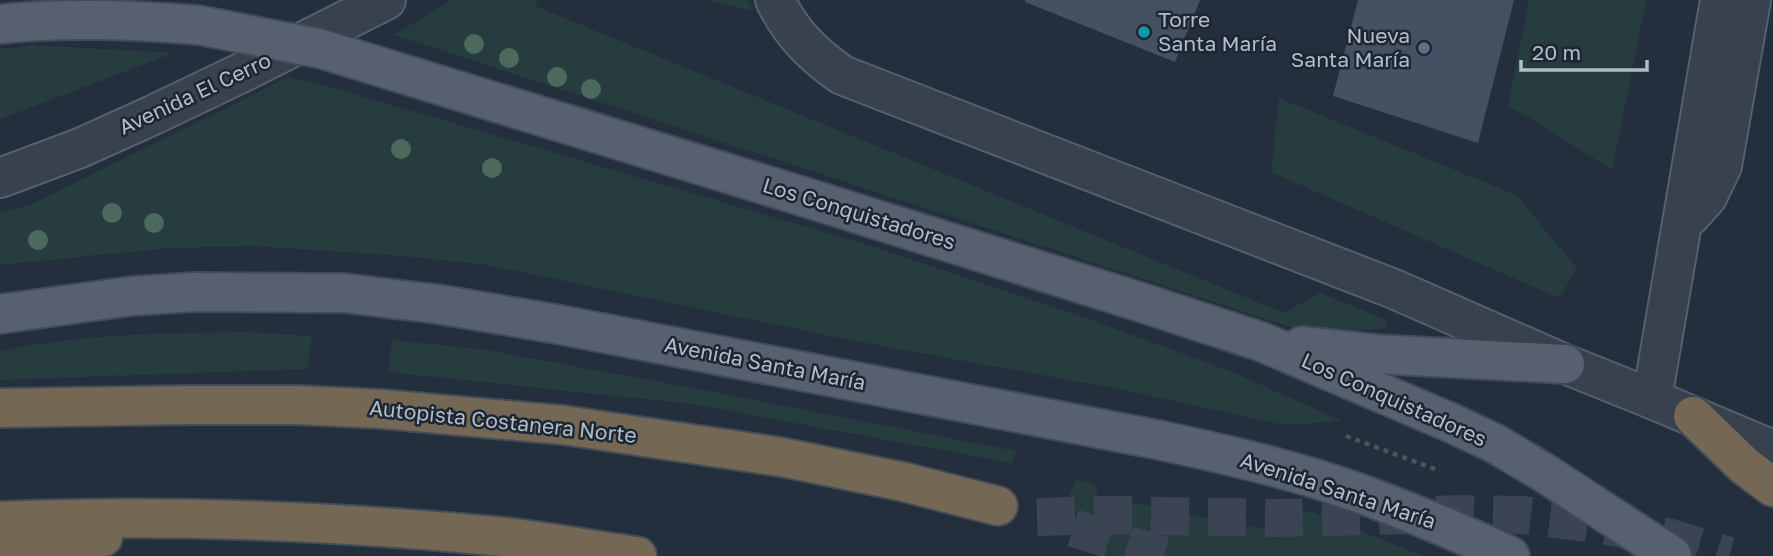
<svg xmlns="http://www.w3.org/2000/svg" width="1773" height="556" font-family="'Golos Text',sans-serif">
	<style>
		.green { fill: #263c3f }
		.building { fill: #455162 }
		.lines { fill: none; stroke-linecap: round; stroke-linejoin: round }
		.highway-tunnel { stroke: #3a4453; stroke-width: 38; stroke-dasharray: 38 19; stroke-linecap: butt }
		.minor-casing { stroke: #565f6c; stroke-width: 42 }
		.major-casing { stroke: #414a57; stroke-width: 42 }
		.highway-casing { stroke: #434c59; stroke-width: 42 }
		.path { stroke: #44595c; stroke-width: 4.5; stroke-dasharray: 5 5; stroke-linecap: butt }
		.minor { stroke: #38414e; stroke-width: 38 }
		.major { stroke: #56606e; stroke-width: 38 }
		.highway { stroke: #746855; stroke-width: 38 }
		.major-bridge-casing { stroke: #414a57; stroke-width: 42; stroke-linecap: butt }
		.major-bridge { stroke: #56606e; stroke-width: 38 }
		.tree { fill: #4b6a5d }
		.culture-dot { fill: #0f9aa8; stroke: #1d2633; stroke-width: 2.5 }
		.service-dot { fill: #5c6f8a; stroke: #1d2633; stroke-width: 2.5 }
		.labels { text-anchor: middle; stroke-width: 5; stroke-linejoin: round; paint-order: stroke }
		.poi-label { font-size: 21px; fill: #b4bcc9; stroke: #1d2633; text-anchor: start }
		.street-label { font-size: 21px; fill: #b4bcc9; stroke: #1d2633 }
	</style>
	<rect width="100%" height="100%" fill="#242f3e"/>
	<g class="green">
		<polygon points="452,0 538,0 535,6 1284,313 1320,293 1387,320 1384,329 1303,331 394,35"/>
		<polygon points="707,0 747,0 754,11"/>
		<polygon points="1529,0 1646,0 1612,170 1533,120 1508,106"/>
		<polygon points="33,45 174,53 0,119 0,49"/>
		<polygon points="289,77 341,90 855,241 1097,322 1230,371 1342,421 1284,425 1124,390 850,340 487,265 404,256 253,246 171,248 0,265 0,213 32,204"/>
		<polygon points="1279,98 1516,195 1577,268 1559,298 1271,172"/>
		<path d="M245 332 312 336 307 369 0 380V351C80 334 163 333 245 332Z"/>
		<polygon points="392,340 487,350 698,389 1016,451 1012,463 692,404 388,372"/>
		<polygon points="1076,479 1095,484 1098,496 1263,529 1281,527 1290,510 1313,512 1423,556 1100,556 1076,543 1065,518 1069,495"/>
	</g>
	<g class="building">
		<polygon points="1025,0 1200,0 1175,62 1025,2"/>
		<polygon points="1358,0 1514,0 1478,143 1333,96"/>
	</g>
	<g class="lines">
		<g class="highway-tunnel">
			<polyline points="1037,517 1113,515 1275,518 1466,514 1522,515 1597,524 1667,537 1729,556"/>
			<polyline points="1073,528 1165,556"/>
		</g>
		<defs>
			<g id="minor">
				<path d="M775 0C792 34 811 53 842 75L1394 289 1565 364 1652 399 1773 450"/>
				<polyline points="0,178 80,148 151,116 245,71 386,0"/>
				<polyline points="1690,216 1707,197 1722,166 1751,0"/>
				<polyline points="1652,399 1720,0"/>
			</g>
			<g id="major">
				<path d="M0 24C66 17 132 20 198 25"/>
				<polyline points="322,49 798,195 1140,302 1262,342 1449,422 1494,443 1543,472 1672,556"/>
				<path d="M0 314 132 296 195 292 345 293 385 298 437 304 556 324 1159 440C1229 455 1299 471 1367 496 1415 514 1463 534 1510 556"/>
				<polyline points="1302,346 1376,354 1565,364"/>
			</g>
			<g id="highway">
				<polyline points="0,408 187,405 297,405 382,409 563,425 781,457 904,482 998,506"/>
				<polyline points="1693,416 1746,467 1773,487"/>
				<path d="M0 521C168 514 337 521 505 537 549 542 593 550 637 556"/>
				<polyline points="0,554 103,537"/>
			</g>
		</defs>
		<use href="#minor" class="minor-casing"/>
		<use href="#major" class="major-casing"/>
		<use href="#highway" class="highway-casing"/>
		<polyline class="path" points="1346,436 1440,471"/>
		<use href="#minor" class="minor"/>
		<use href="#major" class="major"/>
		<use href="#highway" class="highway"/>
		<defs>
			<polyline id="major-bridge" points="198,25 322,49"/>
		</defs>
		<use href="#major-bridge" class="major-bridge-casing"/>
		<use href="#major-bridge" class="major-bridge"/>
	</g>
	<g class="tree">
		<circle cx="474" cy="44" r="10"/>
		<circle cx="509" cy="58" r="10"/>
		<circle cx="557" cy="77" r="10"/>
		<circle cx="591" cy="89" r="10"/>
		<circle cx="401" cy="149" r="10"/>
		<circle cx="492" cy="168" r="10"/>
		<circle cx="112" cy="213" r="10"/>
		<circle cx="154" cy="223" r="10"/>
		<circle cx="38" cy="240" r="10"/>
	</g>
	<circle class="culture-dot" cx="1144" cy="32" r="7"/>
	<circle class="service-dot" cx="1424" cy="48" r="7"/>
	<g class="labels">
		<g class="poi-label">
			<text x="1158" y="27">Torre<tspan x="1158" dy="24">Santa María</tspan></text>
			<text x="1410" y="43" text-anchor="end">Nueva<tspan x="1410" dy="24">Santa María</tspan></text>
		</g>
		<g class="street-label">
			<text transform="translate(195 94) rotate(-25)" y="7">Avenida El Cerro</text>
			<text transform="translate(859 214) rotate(17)" y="7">Los Conquistadores</text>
			<text transform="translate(765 364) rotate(11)" y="7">Avenida Santa María</text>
			<text transform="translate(1394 400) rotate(24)" y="7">Los Conquistadores</text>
			<text transform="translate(503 422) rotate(6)" y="7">Autopista Costanera Norte</text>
			<text transform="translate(1338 491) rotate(18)" y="7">Avenida Santa María</text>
		</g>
	</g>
	<path d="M1521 60v10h126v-10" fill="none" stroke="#b4bcc9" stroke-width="3.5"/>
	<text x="1532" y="60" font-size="21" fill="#b4bcc9" stroke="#1d2633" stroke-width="5" paint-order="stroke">20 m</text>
</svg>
